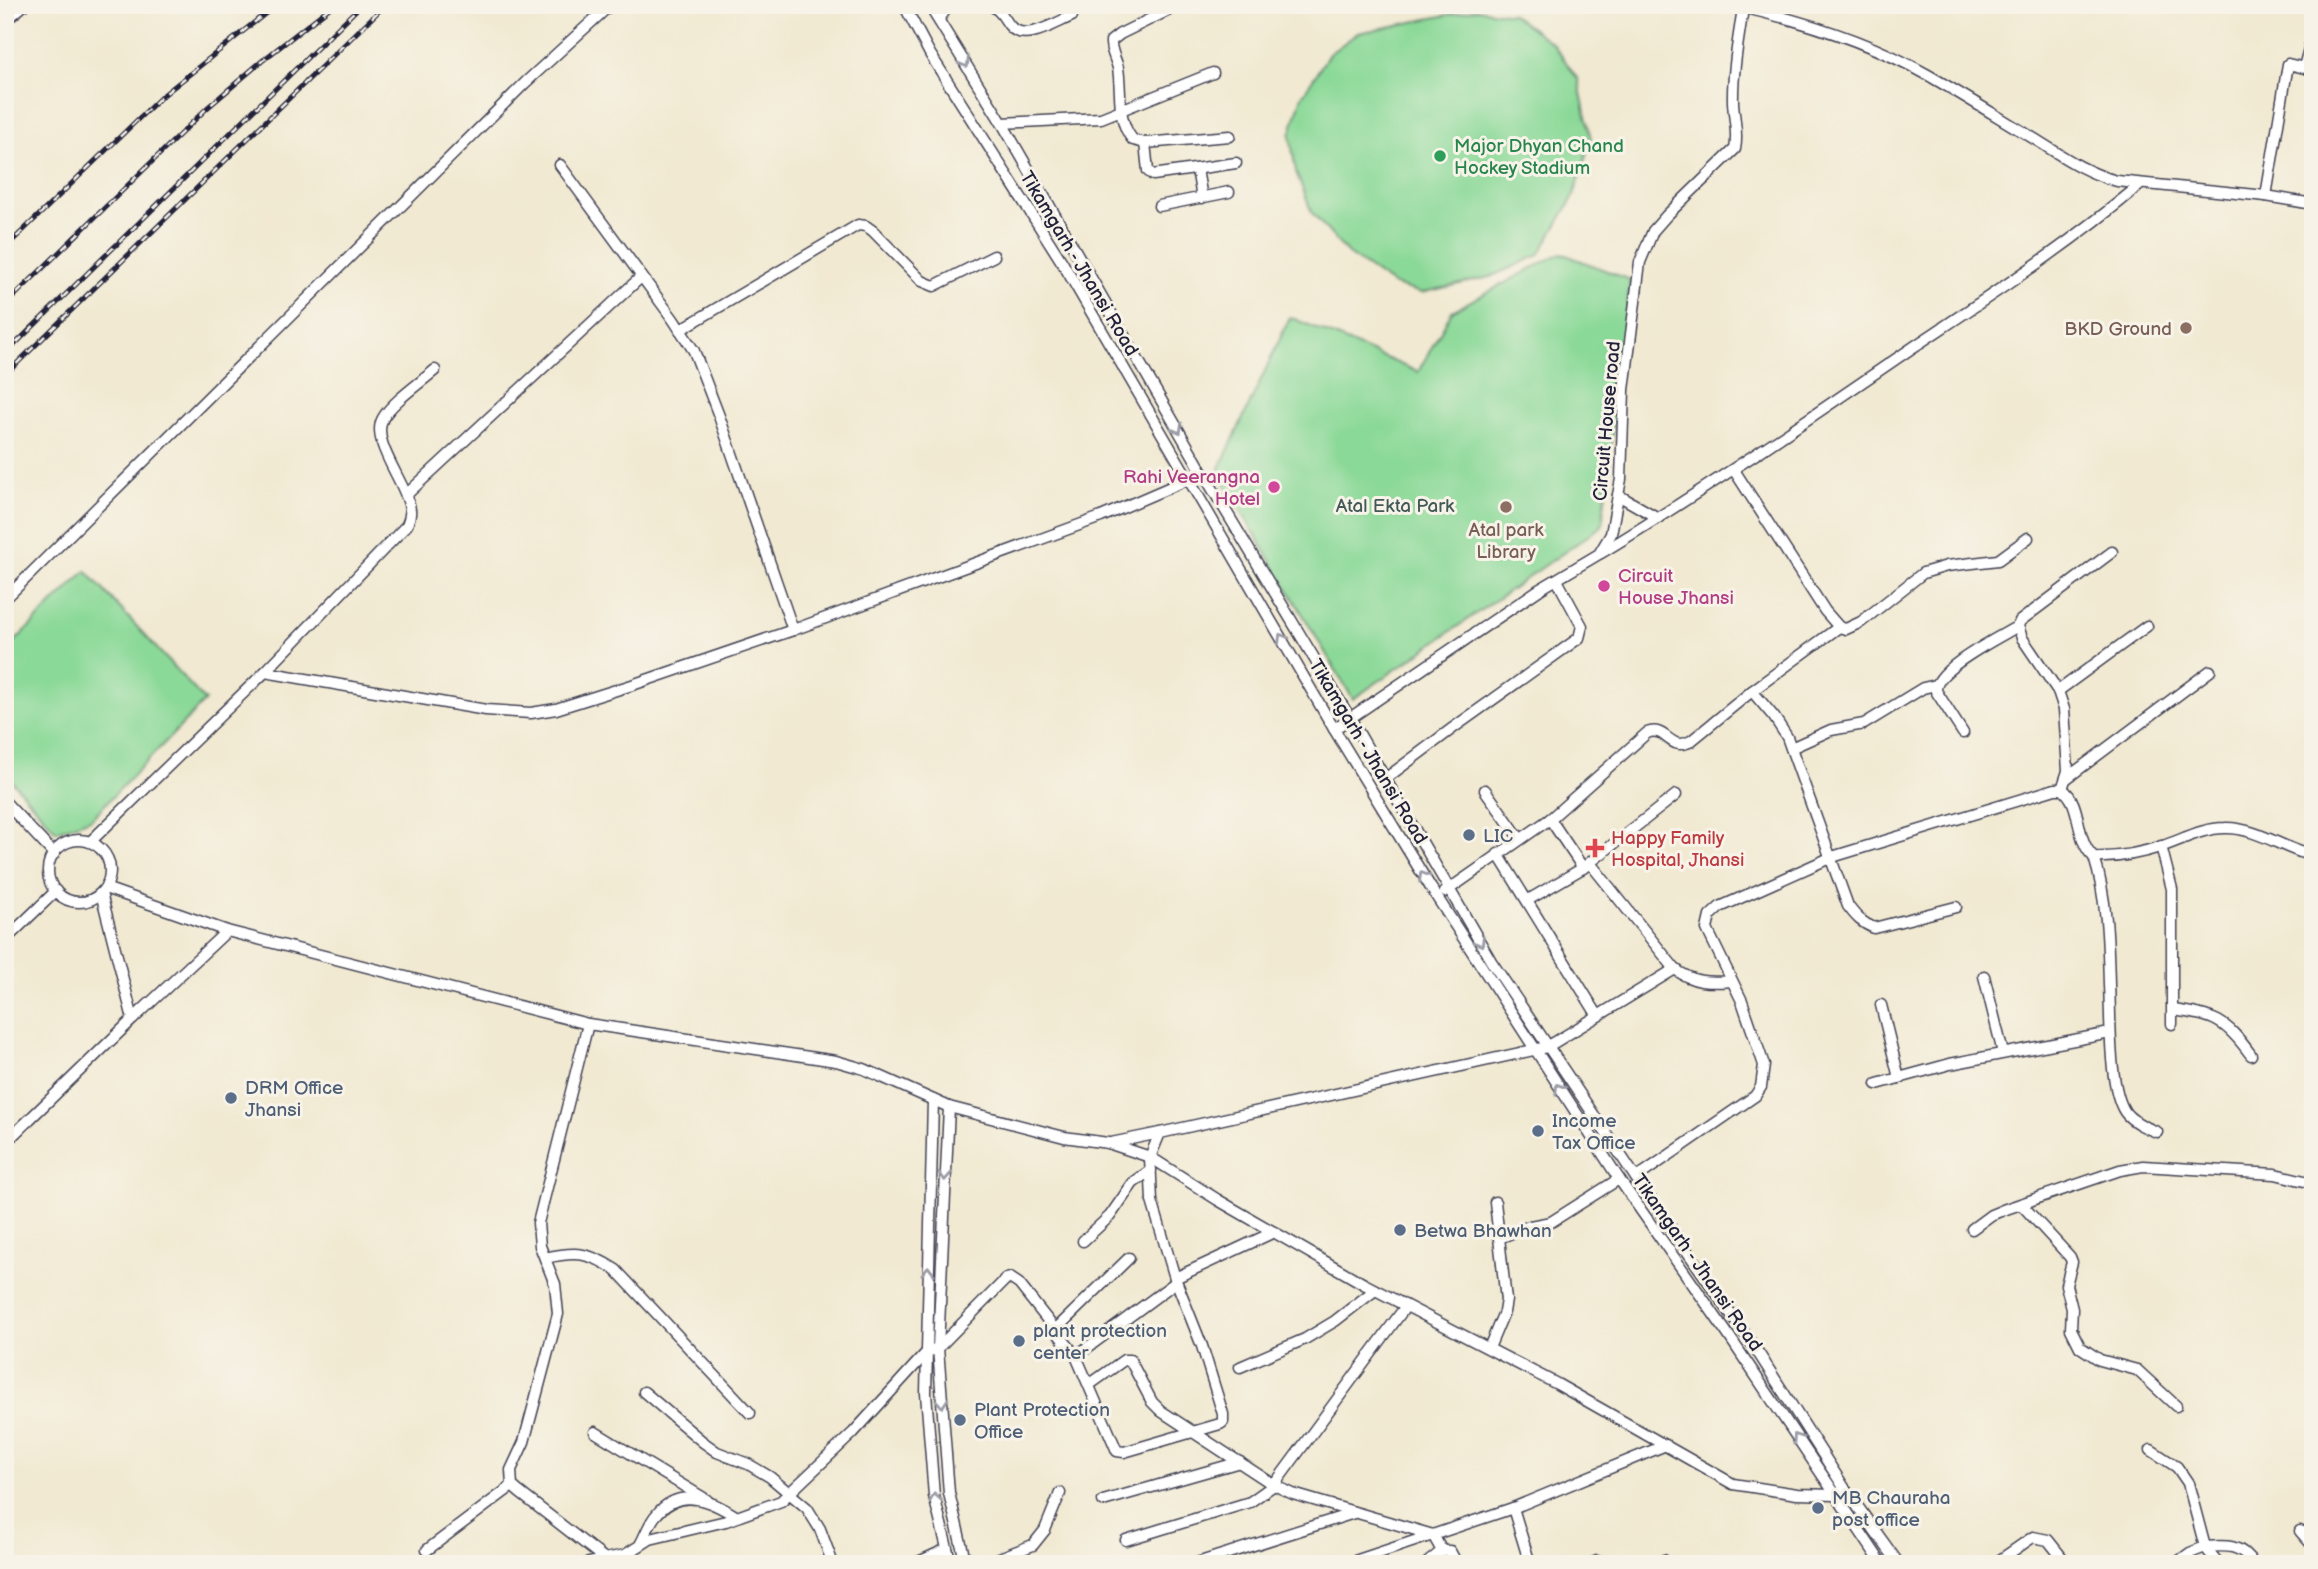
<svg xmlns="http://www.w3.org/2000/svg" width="2318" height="1569" font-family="'Balsamiq Sans',sans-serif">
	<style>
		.park { fill: #8bd998; stroke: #567e6a; stroke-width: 2 }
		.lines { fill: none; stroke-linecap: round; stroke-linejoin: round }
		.minor-casing { stroke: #414052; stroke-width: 13 }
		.minor { stroke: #fff; stroke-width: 10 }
		.rail-casing { stroke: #22223b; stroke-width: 5 }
		.rail { stroke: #f7f3e8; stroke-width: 2.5; stroke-dasharray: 8; stroke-linecap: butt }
		.oneway { stroke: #9c9ca7 }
		.leisure-dot { fill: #2e9e5b; stroke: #f7f3e8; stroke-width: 2.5 }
		.education-dot { fill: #8d6e63; stroke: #f7f3e8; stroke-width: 2.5 }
		.hotel-dot { fill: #d1479c; stroke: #f7f3e8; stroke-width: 2.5 }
		.service-dot { fill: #5c6f8a; stroke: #f7f3e8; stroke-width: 2.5 }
		.health-dot { fill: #e0444e; stroke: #f7f3e8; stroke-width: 2.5 }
		.labels { text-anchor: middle; stroke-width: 6; stroke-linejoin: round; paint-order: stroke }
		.leisure-label { font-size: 19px; fill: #27864d; stroke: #f7f3e8; text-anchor: start }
		.street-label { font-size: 19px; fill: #22223b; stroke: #f7f3e8 }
		.education-label { font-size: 19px; fill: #785e54; stroke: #f7f3e8; text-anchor: end }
		.hotel-label { font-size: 19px; fill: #b23c85; stroke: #f7f3e8; text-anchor: end }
		.park-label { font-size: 19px; fill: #425957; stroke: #f7f3e8 }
		.service-label { font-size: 19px; fill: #4e5e75; stroke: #f7f3e8; text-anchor: start }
		.health-label { font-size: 19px; fill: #be3a42; stroke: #f7f3e8; text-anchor: start }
	</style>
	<rect width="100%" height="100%" fill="#f7f3e8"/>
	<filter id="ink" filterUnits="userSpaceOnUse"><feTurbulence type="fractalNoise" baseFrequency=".0143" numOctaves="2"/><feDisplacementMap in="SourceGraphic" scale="14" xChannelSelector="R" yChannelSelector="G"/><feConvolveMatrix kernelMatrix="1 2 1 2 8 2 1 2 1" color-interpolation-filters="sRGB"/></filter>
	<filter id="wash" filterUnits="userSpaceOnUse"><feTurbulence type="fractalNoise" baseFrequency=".00686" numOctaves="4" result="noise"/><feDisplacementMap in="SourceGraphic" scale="28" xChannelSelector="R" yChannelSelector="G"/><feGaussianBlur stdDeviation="1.57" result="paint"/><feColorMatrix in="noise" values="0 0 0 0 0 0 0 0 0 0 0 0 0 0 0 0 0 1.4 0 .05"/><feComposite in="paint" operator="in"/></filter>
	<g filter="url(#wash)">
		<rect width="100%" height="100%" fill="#f1e9d1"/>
		<g class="park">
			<polygon points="1477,9 1512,14 1553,44 1578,79 1591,139 1574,196 1539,255 1490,277 1421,293 1394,285 1348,254 1312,213 1296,172 1290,135 1302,96 1329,54 1358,33"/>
			<polygon points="1561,253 1630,280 1602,526 1353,699 1218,472 1290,317 1418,372 1452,311"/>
			<polygon points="86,571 205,701 91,819 56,831 5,773 5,651"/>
		</g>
	</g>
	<g filter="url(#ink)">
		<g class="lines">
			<defs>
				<g id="minor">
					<polyline points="904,5 930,54 1062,262 1334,729 1431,888 1619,1179 1727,1333 1882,1564"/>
					<polyline points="929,5 1002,123 1203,473 1350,718 1491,961 1636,1178 1759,1354 1845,1489 1899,1564"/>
					<path d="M990 5C1001 10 1003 17 1009 25 1023 44 1055 23 1072 16"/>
					<path d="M1179 5 1120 34 1111 41C1110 50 1116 59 1118 68 1122 92 1116 120 1133 140L1145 143 1230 136"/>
					<path d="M1732 5C1797 19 1870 42 1928 75 1963 95 1998 117 2033 138 2061 155 2085 173 2117 181L2266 196 2313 204"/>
					<polyline points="939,19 949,5"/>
					<polyline points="5,21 24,5"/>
					<polyline points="2304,67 2313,34"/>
					<polyline points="1002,123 1101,118 1213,73"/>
					<polyline points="1145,143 1148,171 1153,175 1236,163"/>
					<polyline points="560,165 673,319 694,351 719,416 793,630"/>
					<polyline points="1197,169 1202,198"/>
					<polyline points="2266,196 2288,64 2313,70"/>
					<polyline points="1159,206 1229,192"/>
					<polyline points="680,330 858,225 866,226 873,231 922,281 934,286 994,256"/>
					<polyline points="1734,470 1825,611 1839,627 1846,629 1861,622 1923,573 1947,566 1998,560 2028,538"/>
					<polyline points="407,494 641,277"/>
					<polyline points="1618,495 1658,518"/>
					<path d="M1601 553C1708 488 1810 418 1912 348 1990 296 2069 245 2141 184"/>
					<polyline points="5,599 526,82 610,5"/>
					<polyline points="265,672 486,710 531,713 556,709 632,685 793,630 1101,517 1189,479"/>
					<path d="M1752 691 1774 717 1787 737 1848 906C1856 917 1862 923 1874 928L1956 907"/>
					<polyline points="2058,691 2147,626"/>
					<path d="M1334 729 1540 589 1599 554 1611 534 1621 479 1624 390 1640 262 1653 231 1667 215 1735 149C1739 131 1732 113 1733 95 1733 66 1739 36 1743 8"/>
					<path d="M1963 733 1936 691C1934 669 2000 637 2018 626"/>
					<polyline points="1791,748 1831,730 1864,724 1923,688 1936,685"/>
					<polyline points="2067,778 2210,671"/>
					<polyline points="1385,779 1453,728 1579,638 1582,626 1557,580"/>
					<polyline points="2062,789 2068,771 2064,709 2058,691 2022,638 2018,626 2020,621 2112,552"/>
					<polyline points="1485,790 1520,839"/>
					<polyline points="5,802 54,854"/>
					<polyline points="1550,819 1583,868 1676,795"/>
					<circle cx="79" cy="871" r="31"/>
					<path d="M90 842 265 672 407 525C409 520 411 515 410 510 408 484 369 442 383 418 392 402 420 383 435 370"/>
					<polyline points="2161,846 2172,889 2172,1024"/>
					<polyline points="1498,854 1598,1016"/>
					<path d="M2094 857C2107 898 2108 942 2109 985 2111 1016 2108 1087 2125 1112 2132 1122 2147 1128 2157 1132"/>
					<path d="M1590 863 1675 969C1693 983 1709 983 1732 981"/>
					<polyline points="105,888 227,931 588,1024 836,1061 864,1069 949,1107 1064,1137 1108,1143 1150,1157 1218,1200 1364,1284 1557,1384 1733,1484 1797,1494 1835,1495 1845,1489"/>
					<path d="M1445 892 1550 819 1647 733C1667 725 1669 753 1691 741L1752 691 1839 627"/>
					<polyline points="1528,900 1583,868"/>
					<polyline points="5,940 56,891"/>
					<polyline points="1984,976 2003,1053"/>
					<polyline points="1881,1005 1899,1078"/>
					<path d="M2173 1010C2215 1016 2225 1019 2251 1055"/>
					<polyline points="133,1019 227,931"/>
					<polyline points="588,1024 538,1223 540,1246 555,1284 558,1314 524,1442 511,1470 512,1486 519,1492 605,1559 625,1555 650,1539 726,1521 781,1501 853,1433 927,1352 938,1348 1006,1279 1010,1278 1019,1284 1076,1356 1117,1451 1124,1452 1220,1424 1223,1422 1223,1414 1202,1346 1175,1278 1274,1232"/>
					<polyline points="1877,1084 1950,1064 2110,1033"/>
					<polyline points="933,1100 926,1393 934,1496 951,1564"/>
					<polyline points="949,1107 938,1348 949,1493 966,1564"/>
					<polyline points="5,1143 133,1019 101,893"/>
					<polyline points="1111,1143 1160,1133"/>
					<path d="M1636 1178 1755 1096 1761 1087 1764 1065 1742 1001 1707 929 1710 916 1720 907 1832 857 2055 789H2062C2083 803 2074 840 2094 857 2116 858 2142 853 2163 846 2184 839 2203 828 2225 828 2255 827 2284 849 2313 856"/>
					<polyline points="2021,1204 2070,1257 2072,1262 2066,1285 2072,1309 2071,1329 2080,1347 2100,1360 2137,1370 2176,1406"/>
					<polyline points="1972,1229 1991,1215 2003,1210 2120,1170 2143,1166 2275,1174 2313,1183"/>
					<polyline points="1499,1238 1530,1226 1551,1222 1619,1179"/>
					<polyline points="1083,1241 1110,1216 1133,1183 1151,1170"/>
					<path d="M545 1258C576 1251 589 1252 616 1270L750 1413"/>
					<polyline points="1175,1278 1152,1201 1150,1157 1160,1133 1547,1047 1675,969"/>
					<polyline points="1055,1330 1129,1258"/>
					<polyline points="1489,1348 1504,1312 1506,1300 1495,1202"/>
					<polyline points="1076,1356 1176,1282"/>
					<polyline points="1240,1367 1305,1339 1335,1321 1375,1290"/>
					<polyline points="1089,1385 1124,1360 1130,1360 1152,1402 1161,1411 1274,1485 1293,1494 1433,1535 1442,1551 1426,1564"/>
					<polyline points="644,1392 703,1442 717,1452 748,1464 770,1477 807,1508 820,1529 833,1564"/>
					<polyline points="595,1432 707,1500"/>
					<path d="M2151 1450 2177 1467 2188 1483 2205 1547C2226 1545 2242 1544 2253 1564"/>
					<polyline points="1103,1501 1240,1462"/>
					<polyline points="1513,1508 1530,1564"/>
					<polyline points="2300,1531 2313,1546"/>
					<polyline points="1126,1540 1250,1502 1274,1485 1406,1306"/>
					<path d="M641 1543C646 1534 650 1521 657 1514 681 1486 712 1501 737 1517"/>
					<polyline points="427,1550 512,1486"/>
					<polyline points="1442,1551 1450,1551 1457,1564"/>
					<polyline points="585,1564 605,1559"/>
					<polyline points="914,1564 947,1549"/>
					<polyline points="984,1564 1033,1545 1045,1530 1060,1493"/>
					<polyline points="1194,1564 1354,1513"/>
					<polyline points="1346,1564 1513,1508 1666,1445"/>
					<polyline points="1591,1564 1597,1561 1602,1564"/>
					<polyline points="1658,1564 1664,1560"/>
					<polyline points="1994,1564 2033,1537 2048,1540 2067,1564"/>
					<polyline points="2175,1564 2190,1553 2205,1547 2219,1564"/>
					<polyline points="2311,1564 2313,1563"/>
				</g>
			</defs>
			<use href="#minor" class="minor-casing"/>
			<use href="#minor" class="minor"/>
			<defs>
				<g id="rail">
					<polyline points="5,248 161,97 276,5"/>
					<polyline points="5,305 207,108 262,61 333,5"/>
					<polyline points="5,354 361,5"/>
					<polyline points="5,375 385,5"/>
				</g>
			</defs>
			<use href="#rail" class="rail-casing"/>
			<use href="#rail" class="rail"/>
		</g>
		<defs><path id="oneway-chevron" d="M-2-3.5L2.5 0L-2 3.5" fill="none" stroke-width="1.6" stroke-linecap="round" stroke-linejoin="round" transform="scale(1.75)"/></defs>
		<g class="oneway">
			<use href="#oneway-chevron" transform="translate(965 63) rotate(59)"/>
			<use href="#oneway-chevron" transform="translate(1178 429) rotate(60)"/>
			<use href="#oneway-chevron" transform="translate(1282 638) rotate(-120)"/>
			<use href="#oneway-chevron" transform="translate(1423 876) rotate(-121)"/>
			<use href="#oneway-chevron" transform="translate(1480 942) rotate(59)"/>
			<use href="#oneway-chevron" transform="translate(1559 1088) rotate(-123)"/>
			<use href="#oneway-chevron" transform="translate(945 1176) rotate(93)"/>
			<use href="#oneway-chevron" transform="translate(928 1271) rotate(-89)"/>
			<use href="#oneway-chevron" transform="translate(942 1403) rotate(86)"/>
			<use href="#oneway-chevron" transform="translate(1797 1438) rotate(-124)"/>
			<use href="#oneway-chevron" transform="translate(935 1498) rotate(-99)"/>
		</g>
	</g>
	<circle class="leisure-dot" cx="1440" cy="156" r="7"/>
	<g class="education-dot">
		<circle cx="2186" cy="328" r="7"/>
		<circle cx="1506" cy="507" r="7"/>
	</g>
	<g class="hotel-dot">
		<circle cx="1274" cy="487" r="7"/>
		<circle cx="1604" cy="586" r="7"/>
	</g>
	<g class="service-dot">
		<circle cx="1469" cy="835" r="7"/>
		<circle cx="231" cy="1098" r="7"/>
		<circle cx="1538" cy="1131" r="7"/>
		<circle cx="1400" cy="1230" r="7"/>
		<circle cx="1019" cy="1341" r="7"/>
		<circle cx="960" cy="1420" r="7"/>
		<circle cx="1818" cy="1508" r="7"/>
	</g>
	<path class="health-dot" d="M1591.5 837.5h7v7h7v7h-7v7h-7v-7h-7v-7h7z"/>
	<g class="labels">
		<g class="leisure-label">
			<text x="1454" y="152">Major Dhyan Chand<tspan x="1454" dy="22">Hockey Stadium</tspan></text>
		</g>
		<g class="street-label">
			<text transform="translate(1080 263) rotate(59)" y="7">Tikamgarh - Jhansi Road</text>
			<text transform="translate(1606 421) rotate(-85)" y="7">Circuit House road</text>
			<text transform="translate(1369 751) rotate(59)" y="7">Tikamgarh - Jhansi Road</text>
			<text transform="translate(1698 1262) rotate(55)" y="7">Tikamgarh - Jhansi Road</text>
		</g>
		<g class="education-label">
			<text x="2172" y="335">BKD Ground</text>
			<text x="1506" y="536" text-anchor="middle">Atal park<tspan x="1506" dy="22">Library</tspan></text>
		</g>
		<g class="hotel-label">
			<text x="1260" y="483">Rahi Veerangna<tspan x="1260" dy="22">Hotel</tspan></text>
			<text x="1618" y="582" text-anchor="start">Circuit<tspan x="1618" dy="22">House Jhansi</tspan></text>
		</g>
		<g class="park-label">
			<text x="1395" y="512">Atal Ekta Park</text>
		</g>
		<g class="service-label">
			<text x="1483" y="842">LIC</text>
			<text x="245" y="1094">DRM Office<tspan x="245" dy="22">Jhansi</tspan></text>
			<text x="1552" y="1127">Income<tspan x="1552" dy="22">Tax Office</tspan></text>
			<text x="1414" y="1237">Betwa Bhawhan</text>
			<text x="1033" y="1337">plant protection<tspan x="1033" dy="22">center</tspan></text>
			<text x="974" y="1416">Plant Protection<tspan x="974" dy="22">Office</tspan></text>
			<text x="1832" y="1504">MB Chauraha<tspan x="1832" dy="22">post office</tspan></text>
		</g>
		<g class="health-label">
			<text x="1611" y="844">Happy Family<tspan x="1611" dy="22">Hospital, Jhansi</tspan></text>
		</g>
	</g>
	<rect width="2318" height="1569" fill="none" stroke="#f7f3e8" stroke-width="28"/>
</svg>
